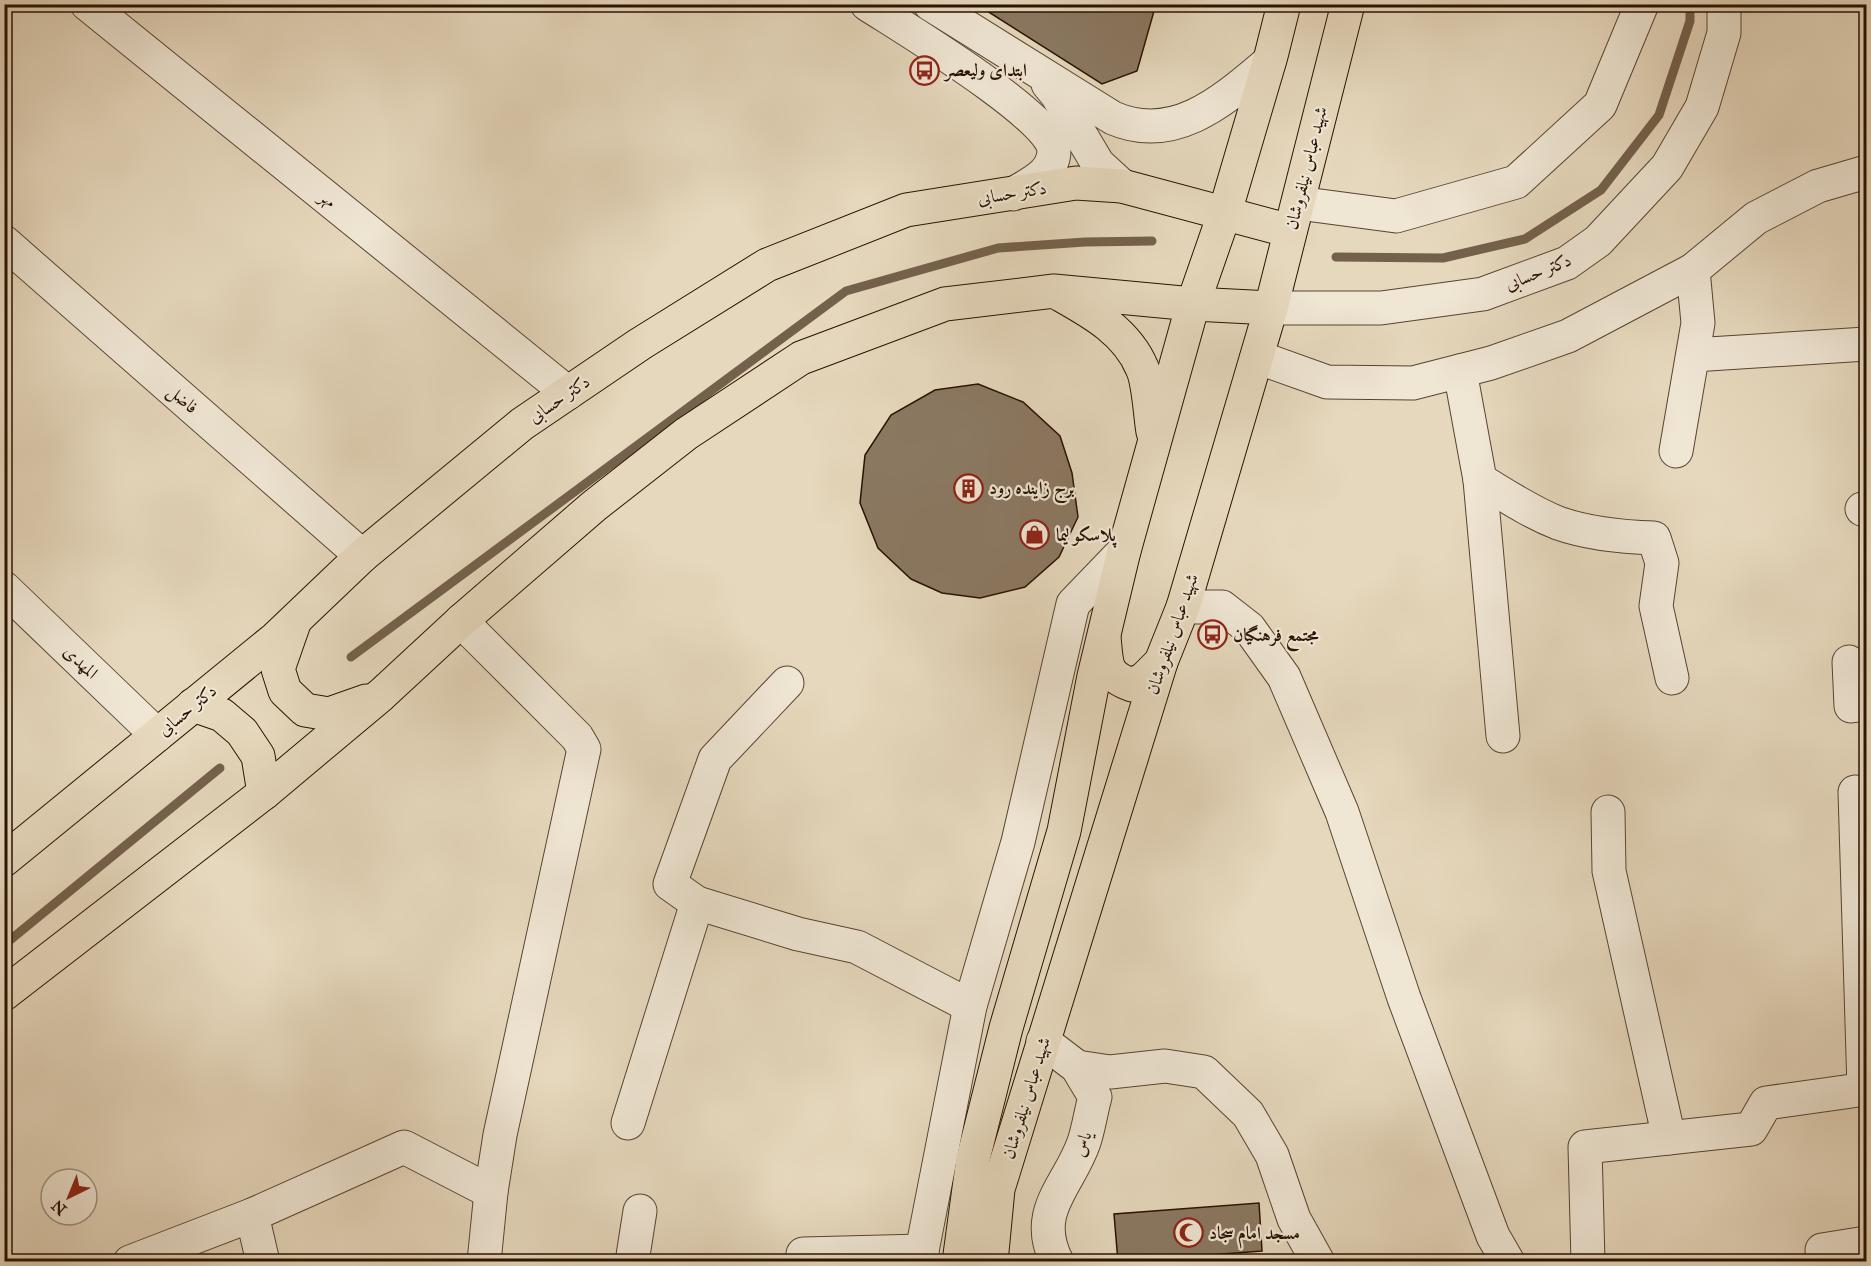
<svg xmlns="http://www.w3.org/2000/svg" width="1871" height="1266" font-family="'IM FELL Great Primer',Amiri,serif">
	<style>
		.lines { fill: none; stroke-linecap: round; stroke-linejoin: round }
		.stream { stroke: #74614c; stroke-width: 9 }
		.building { fill: #8b7963; stroke: #291202; stroke-width: 1.5 }
		.minor-casing { stroke: #584431; stroke-width: 35 }
		.major-casing { stroke: #291202; stroke-width: 35 }
		.minor { stroke: #efe6d4; stroke-width: 33 }
		.major { stroke: #e6d8bd; stroke-width: 33 }
		.labels { text-anchor: middle; stroke-width: 4.5; stroke-linejoin: round; paint-order: stroke }
		.poi-label { font-size: 18px; font-weight: bold; fill: #291202; stroke: #efe6d4; text-anchor: start }
		.street-label { font-size: 18px; fill: #291202; stroke: #efe6d4 }
	</style>
	<rect width="100%" height="100%" fill="#e6d8bd"/>
	<filter id="stains"><feTurbulence type="fractalNoise" baseFrequency=".00333" numOctaves="4"/><feColorMatrix values="0 0 0 0 .2 0 0 0 0 .09 0 0 0 0 .02 0 0 0 .5 -.17"/></filter>
	<radialGradient id="worn" r=".72"><stop offset=".6" stop-color="#630" stop-opacity="0"/><stop offset="1" stop-color="#630" stop-opacity=".3"/></radialGradient>
	<g class="lines">
		<g class="stream">
			<polyline points="1336,257 1443,258 1525,239 1601,190 1659,115 1690,21 1690,4"/>
			<polyline points="351,657 846,291 998,248 1085,242 1152,241"/>
			<polyline points="4,945 220,768"/>
		</g>
	</g>
	<g class="building">
		<polygon points="976,4 1156,4 1137,71 1102,84"/>
		<polygon points="978,384 1023,402 1060,436 1072,473 1078,517 1059,557 1025,587 980,598 942,593 911,579 878,548 860,503 865,455 891,415 935,390"/>
		<polygon points="1259,1203 1262,1251 1118,1262 1114,1214"/>
	</g>
	<g class="lines">
		<defs>
			<g id="minor">
				<polyline points="87,4 568,393"/>
				<path d="M867 4C899 25 1053 117 1054 150 1054 174 1031 183 1013 194"/>
				<path d="M930 4 1113 118C1175 145 1225 99 1269 62"/>
				<polyline points="1048,84 1057,95 1098,164 1122,186"/>
				<polyline points="1298,203 1396,216 1516,182 1600,105 1642,4"/>
				<polyline points="4,242 362,556"/>
				<polyline points="1271,308 1381,308 1483,294 1567,263 1598,241 1667,167 1702,107 1724,33 1724,4"/>
				<polyline points="1693,355 1866,344"/>
				<polyline points="1257,357 1327,382 1413,383 1491,363 1568,336 1693,270 1756,218 1818,186 1866,172"/>
				<path d="M1460 371 1480 480C1505 495 1530 512 1558 523 1589 534 1621 537 1654 538L1662 563 1656 606 1672 678"/>
				<polyline points="1676,451 1698,323 1693,270"/>
				<polyline points="1480,480 1503,736"/>
				<polyline points="1862,509 1866,508"/>
				<polyline points="4,588 157,735"/>
				<polyline points="1183,607 1222,607 1249,628 1284,677 1342,812 1404,998 1493,1236 1508,1262"/>
				<polyline points="461,621 577,737 584,749 500,1135 491,1192 484,1262"/>
				<polyline points="1849,662 1851,706 1866,704"/>
				<polyline points="787,683 715,759 670,884 697,903 798,934 857,947 970,1006"/>
				<polyline points="1855,792 1864,1089"/>
				<polyline points="1608,812 1609,871 1669,1138"/>
				<path d="M1043 1041 1077 1067 1095 1097C1091 1111 1089 1127 1084 1142 1069 1186 1031 1211 1057 1262"/>
				<polyline points="1077,1067 1110,1072 1165,1066 1204,1072 1248,1114 1272,1155 1294,1219 1318,1262"/>
				<polyline points="628,1123 697,903"/>
				<polyline points="252,1215 404,1147 491,1192"/>
				<polyline points="1822,1250 1866,1243"/>
				<polyline points="803,1254 922,1251"/>
				<polyline points="130,1262 252,1215 263,1262"/>
				<polyline points="632,1262 640,1211"/>
				<polyline points="922,1262 922,1251 970,1006 1018,842 1073,604 1124,551"/>
				<polyline points="1588,1262 1585,1147 1751,1129 1766,1103 1866,1089"/>
			</g>
			<g id="major">
				<path d="M1061 295C1093 313 1127 332 1142 368 1149 382 1150 415 1153 432"/>
				<polyline points="294,623 278,669 285,691 305,710 329,714 366,701"/>
				<path d="M1104 637C1107 665 1104 675 1132 685L1144 679 1161 662"/>
				<polyline points="193,705 222,715 242,732 258,756 264,793"/>
				<polyline points="4,860 276,638 362,556 522,424 640,344 767,265 906,210 1076,183 1122,186 1290,231"/>
				<polyline points="4,994 264,793 381,695 461,621 594,506 686,434 801,358 945,304 1054,291 1193,304 1271,308"/>
				<polyline points="959,1262 973,1159 1006,1028 1064,831 1094,676 1124,551 1193,304 1225,212 1271,56 1284,4"/>
				<polyline points="991,1262 998,1189 1161,662 1183,607 1271,308 1348,4"/>
			</g>
		</defs>
		<use href="#minor" class="minor-casing"/>
		<use href="#major" class="major-casing"/>
		<use href="#minor" class="minor"/>
		<use href="#major" class="major"/>
	</g>
	<defs>
		<symbol id="bus-ring" viewBox="-11 -11 22 22"><circle r="9.5" fill="#efe6d4" stroke="#8f2418" stroke-width="1.5"/><path d="M-5-6H5V4H4V6H2V4H-2V6H-4V4H-5ZM-3.5-4V0h7V-4ZM-3.5 1.2v1.5H-2V1.2ZM2 1.2v1.5H3.5V1.2Z" fill="#8f2418"/></symbol>
		<symbol id="building-ring" viewBox="-11 -11 22 22"><circle r="9.5" fill="#efe6d4" stroke="#8f2418" stroke-width="1.5"/><path d="M-4-6H4V6H1V3H-1V6H-4ZM-2.5-4.3h1.7v1.8h-1.7ZM.8-4.3h1.7v1.8H.8ZM-2.5-1h1.7V.8h-1.7ZM.8-1h1.7V.8H.8Z" fill="#8f2418"/></symbol>
		<symbol id="shop-ring" viewBox="-11 -11 22 22"><circle r="9.5" fill="#efe6d4" stroke="#8f2418" stroke-width="1.5"/><path d="M-5-2.5h2.3a2.7 3.5 0 0 1 5.4 0H5L5.5 6h-11ZM-1.5-2.5h3a1.5 2.3 0 0 0-3 0Z" fill="#8f2418"/></symbol>
		<symbol id="mosque-ring" viewBox="-11 -11 22 22"><circle r="9.5" fill="#efe6d4" stroke="#8f2418" stroke-width="1.5"/><path d="M3.5-4.9A6 6 0 1 0 3.5 4.9A5 5 0 1 1 3.5-4.9Z" fill="#8f2418"/></symbol>
	</defs>
	<g fill-rule="evenodd">
		<use href="#bus-ring" x="908" y="54" width="33" height="33"/>
		<use href="#building-ring" x="952" y="472" width="33" height="33"/>
		<use href="#shop-ring" x="1018" y="518" width="33" height="33"/>
		<use href="#bus-ring" x="1196" y="618" width="33" height="33"/>
		<use href="#mosque-ring" x="1172" y="1216" width="33" height="33"/>
	</g>
	<g class="labels">
		<g class="poi-label">
			<text x="945" y="76">ابتدای ولیعصر</text>
			<text x="989" y="494">برج زاینده رود</text>
			<text x="1056" y="541">پلاسکو لیما</text>
			<text x="1233" y="641">مجتمع فرهنگیان</text>
			<text x="1209" y="1239">مسجد امام سجاد</text>
		</g>
		<g class="street-label">
			<text transform="translate(1306 168) rotate(-76)" y="6">شهید عباس نیلفروشان</text>
			<text transform="translate(1012 193) rotate(-9)" y="6">دکتر حسابی</text>
			<text transform="translate(328 199) rotate(39)" y="6">مهر</text>
			<text transform="translate(1538 272) rotate(-22)" y="6">دکتر حسابی</text>
			<text transform="translate(183 399) rotate(41)" y="6">فاضل</text>
			<text transform="translate(559 399) rotate(-34)" y="6">دکتر حسابی</text>
			<text transform="translate(1172 634) rotate(-71)" y="6">شهید عباس نیلفروشان</text>
			<text transform="translate(81 662) rotate(44)" y="6">المهدی</text>
			<text transform="translate(187 710) rotate(-39)" y="6">دکتر حسابی</text>
			<text transform="translate(1026 1098) rotate(-73)" y="6">شهید عباس نیلفروشان</text>
			<text transform="translate(1082 1144) rotate(-71)" y="6">یاس</text>
		</g>
	</g>
	<rect width="1871" height="1266" fill="none" stroke="#e6d8bd" stroke-width="24"/>
	<rect x="6" y="6" width="1859" height="1254" fill="none" stroke="#291202" stroke-width="3"/>
	<rect x="12" y="12" width="1847" height="1242" fill="none" stroke="#291202" stroke-width="1.5"/>
	<g transform="translate(69 1197) rotate(223)"><circle r="28" fill="#efe6d4" stroke="#a09180" stroke-width="1.5"/>
	<path d="M0-4.5L10 22L0 15L-10 22Z" fill="#8f2418"/>
	<text y="-9" font-size="16" font-weight="bold" text-anchor="middle" fill="#291202">N</text>
	</g>
	<rect width="100%" height="100%" filter="url(#stains)"/>
	<rect width="100%" height="100%" fill="url(#worn)"/>
</svg>
